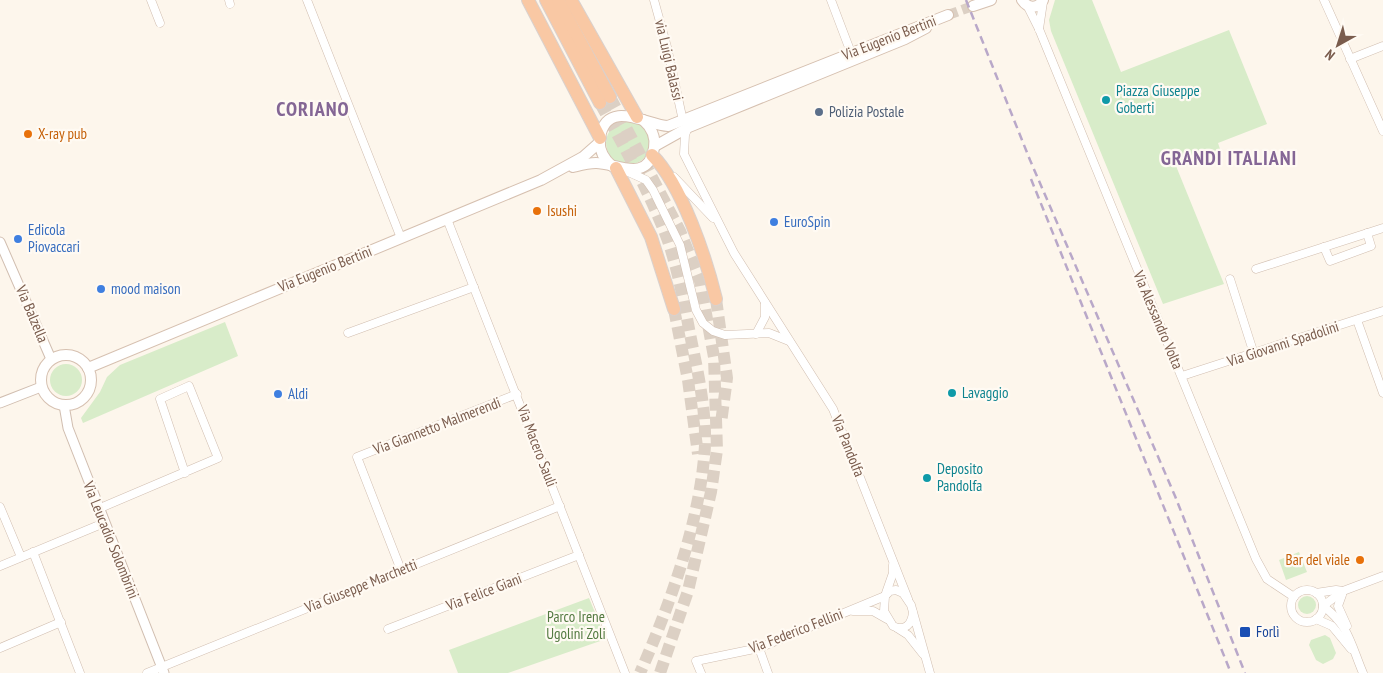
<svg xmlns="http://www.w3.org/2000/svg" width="1383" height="673" font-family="'PT Sans Narrow',sans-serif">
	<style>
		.green { fill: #d8ecc9 }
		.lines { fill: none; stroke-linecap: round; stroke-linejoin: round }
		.secondary-tunnel { stroke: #dcd0c4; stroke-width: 10; stroke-dasharray: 10 5; stroke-linecap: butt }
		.trunk-tunnel { stroke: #dcd0c4; stroke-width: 12; stroke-dasharray: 12 6; stroke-linecap: butt }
		.minor-casing { stroke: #d1beb0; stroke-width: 9 }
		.tertiary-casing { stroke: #d1beb0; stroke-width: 11 }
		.secondary-casing { stroke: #d6c0b0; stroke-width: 12 }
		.trunk-casing { stroke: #dad1cd; stroke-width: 14 }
		.minor { stroke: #fff; stroke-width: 8 }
		.tertiary { stroke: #fff; stroke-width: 9 }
		.secondary { stroke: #fff; stroke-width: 10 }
		.trunk { stroke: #f9c8a4; stroke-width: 12 }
		.rail { stroke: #b9a8c9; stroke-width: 2.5; stroke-dasharray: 8 5; stroke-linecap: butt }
		.culture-dot { fill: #0f9aa8; stroke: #fffaf3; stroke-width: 2 }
		.service-dot { fill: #5c6f8a; stroke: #fffaf3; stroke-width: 2 }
		.food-dot { fill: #e8710a; stroke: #fffaf3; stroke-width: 2 }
		.shop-dot { fill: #3f7fe0; stroke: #fffaf3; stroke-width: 2 }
		.transit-dot { fill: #1a4fb4; stroke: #fffaf3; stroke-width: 2 }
		.labels { text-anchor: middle; stroke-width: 4.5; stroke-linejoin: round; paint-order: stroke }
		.street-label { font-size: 15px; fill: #7a5c4d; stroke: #fffaf3 }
		.culture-label { font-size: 15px; fill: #0d838f; stroke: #fffaf3; text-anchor: start }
		.service-label { font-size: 15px; fill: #4e5e75; stroke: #fffaf3; text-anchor: start }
		.food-label { font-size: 15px; fill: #c56008; stroke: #fffaf3; text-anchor: start }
		.shop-label { font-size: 15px; fill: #366cbe; stroke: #fffaf3; text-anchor: start }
		.park-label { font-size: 15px; fill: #537a41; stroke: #fffaf3 }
		.transit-label { font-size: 15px; fill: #164399; stroke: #fffaf3; text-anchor: start }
		.district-label { font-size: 20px; font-weight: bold; letter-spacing: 1px; fill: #846695; stroke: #fffaf3 }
	</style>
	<rect width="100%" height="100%" fill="#fdf6ec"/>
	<g class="green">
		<polygon points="1055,0 1092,0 1121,72 1229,30 1267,124 1218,143 1220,149 1176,166 1224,284 1163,304 1051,31 1049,20"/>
		<circle cx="628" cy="143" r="22"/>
		<polygon points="225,322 238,356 83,423 81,418 100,392 107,377 120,365"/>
		<circle cx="66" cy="380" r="16"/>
		<polygon points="1299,552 1307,572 1286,580 1279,560"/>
		<circle cx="1307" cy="605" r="9"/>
		<polygon points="589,598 606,639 508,673 458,673 449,650"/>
		<polygon points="1325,635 1330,638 1336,653 1333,659 1323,664 1316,660 1309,645 1311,640"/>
	</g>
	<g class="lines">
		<polyline class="secondary-tunnel" points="948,15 973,6"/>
		<g class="trunk-tunnel">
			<polyline points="610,97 680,231 700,281 714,357 717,450 711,492 688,591 660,673"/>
			<path d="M600 103C624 146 649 191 667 238 679 272 685 309 692 344 699 377 706 412 705 445 701 519 670 605 640 673"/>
			<polyline points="716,299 727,378 721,423"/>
			<polyline points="674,309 688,380 698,454"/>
		</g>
		<defs>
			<g id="minor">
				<polyline points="151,0 160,23"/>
				<polyline points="229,0 230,4"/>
				<polyline points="307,0 401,238"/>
				<polyline points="654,0 667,47 683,121"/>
				<polyline points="831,0 853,58"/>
				<polyline points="1324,0 1383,131"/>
				<polyline points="1027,5 1039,29 1256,559 1267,579 1294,597"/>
				<polyline points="1039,29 1043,2"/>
				<polyline points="1350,59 1383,46"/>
				<polyline points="688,127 685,135 684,154 734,253 833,409 908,599"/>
				<polyline points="624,170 646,180 653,190 680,245 696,310 703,323 713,331 725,335 769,333 789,341"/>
				<polyline points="674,177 713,218"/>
				<polyline points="447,219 625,673"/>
				<polyline points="1324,247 1330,261 1371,246 1367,233"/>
				<polyline points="1256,269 1383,228"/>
				<polyline points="1230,279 1254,354"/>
				<polyline points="1357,320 1383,393"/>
				<polyline points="348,333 474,287"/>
				<polyline points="756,334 765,317 765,303"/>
				<polyline points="1182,376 1383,311"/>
				<polyline points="0,507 21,557"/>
				<polyline points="98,509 218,458 189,386 160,399 185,473"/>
				<polyline points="33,552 80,673"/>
				<polyline points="0,566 104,523"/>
				<polyline points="401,570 357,457 517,394"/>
				<circle cx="1307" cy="606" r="16"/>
				<polyline points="886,593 893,573 893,565"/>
				<polyline points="1316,593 1336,590 1343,591"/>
				<polyline points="1342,595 1338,606 1347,626"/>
				<path d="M1323 606C1349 625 1351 645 1363 673"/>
				<polyline points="1323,606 1343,591 1383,576"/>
				<polyline points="853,611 873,611 887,619"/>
				<path d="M913 612C912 624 905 632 893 626L884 611 885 596 890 591 896 590 903 593 911 605 930 673"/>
				<polyline points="1316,619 1332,626 1351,649"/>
				<polyline points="897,628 908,635 923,654"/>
				<polyline points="388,629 579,555"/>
				<polyline points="0,648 61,622"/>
				<polyline points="759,648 768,673"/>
				<polyline points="147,673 560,506"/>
				<polyline points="701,673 696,661 759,648 885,596"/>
			</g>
			<g id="tertiary">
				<polyline points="0,242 51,359"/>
				<polyline points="0,403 41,387"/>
				<polyline points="64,405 68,428 164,673"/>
			</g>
			<g id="secondary">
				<path d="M1022 0C1028 9 1038 9 1043 0"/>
				<polyline points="973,6 991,0"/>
				<polyline points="655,146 689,127 905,39 926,28"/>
				<path d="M612 166C603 158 598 149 600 137 607 98 647 125 668 126L948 15"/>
				<path d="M573 167C581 165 588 163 596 163 616 163 648 184 654 148 656 137 651 127 643 120"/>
				<circle cx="66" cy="380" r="25"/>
				<polyline points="88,368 541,180 583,157 600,142"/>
			</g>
			<g id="trunk">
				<polyline points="528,0 600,138"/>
				<polyline points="546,0 600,103"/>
				<polyline points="558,0 610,97"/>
				<polyline points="571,0 637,117"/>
				<path d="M652 155C682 185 706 258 716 299"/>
				<polyline points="616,168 651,237 674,309"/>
			</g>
		</defs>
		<use href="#minor" class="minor-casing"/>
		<use href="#tertiary" class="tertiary-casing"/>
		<use href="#secondary" class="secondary-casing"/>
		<use href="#trunk" class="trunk-casing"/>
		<use href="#minor" class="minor"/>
		<use href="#tertiary" class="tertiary"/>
		<use href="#secondary" class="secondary"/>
		<use href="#trunk" class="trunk"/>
		<g class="rail">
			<polyline points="966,0 1030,160 1175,496 1245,673"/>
			<polyline points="1031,179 1231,673"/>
		</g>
	</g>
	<g class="culture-dot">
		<circle cx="1106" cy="100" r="5"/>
		<circle cx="952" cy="393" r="5"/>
		<circle cx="927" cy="478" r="5"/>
	</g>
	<circle class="service-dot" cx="819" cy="112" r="5"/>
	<g class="food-dot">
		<circle cx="28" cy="134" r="5"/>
		<circle cx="537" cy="211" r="5"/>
		<circle cx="1360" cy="560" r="5"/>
	</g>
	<g class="shop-dot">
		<circle cx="774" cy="222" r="5"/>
		<circle cx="18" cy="239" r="5"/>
		<circle cx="101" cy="289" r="5"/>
		<circle cx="278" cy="394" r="5"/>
	</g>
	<rect class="transit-dot" x="1239" y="626" width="12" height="12" rx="2.5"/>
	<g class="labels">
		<g class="street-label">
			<text transform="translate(889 38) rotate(-21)" y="5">Via Eugenio Bertini</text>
			<text transform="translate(669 60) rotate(77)" y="5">via Luigi Balassi</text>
			<text transform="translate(325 269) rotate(-22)" y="5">Via Eugenio Bertini</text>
			<text transform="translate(32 314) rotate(67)" y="5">Via Balzella</text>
			<text transform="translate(1158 320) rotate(67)" y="5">Via Alessandro Volta</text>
			<text transform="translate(1283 344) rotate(-18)" y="5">Via Giovanni Spadolini</text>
			<text transform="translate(437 426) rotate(-21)" y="5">Via Giannetto Malmerendi</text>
			<text transform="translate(537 446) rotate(69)" y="5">Via Macero Sauli</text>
			<text transform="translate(848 446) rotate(68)" y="5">Via Pandolfa</text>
			<text transform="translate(111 540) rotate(68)" y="5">Via Leucadio Solombrini</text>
			<text transform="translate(361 586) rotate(-22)" y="5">Via Giuseppe Marchetti</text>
			<text transform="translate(484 592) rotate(-21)" y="5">Via Felice Giani</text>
			<text transform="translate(796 631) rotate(-21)" y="5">Via Federico Fellini</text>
		</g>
		<g class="culture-label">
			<text x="1116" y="96">Piazza Giuseppe<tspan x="1116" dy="17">Goberti</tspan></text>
			<text x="962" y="398">Lavaggio</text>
			<text x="937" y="474">Deposito<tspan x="937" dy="17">Pandolfa</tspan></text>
		</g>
		<g class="service-label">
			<text x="829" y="117">Polizia Postale</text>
		</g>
		<g class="food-label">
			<text x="38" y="139">X-ray pub</text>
			<text x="547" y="216">Isushi</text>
			<text x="1350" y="565" text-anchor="end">Bar del viale</text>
		</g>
		<g class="shop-label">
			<text x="784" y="227">EuroSpin</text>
			<text x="28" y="235">Edicola<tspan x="28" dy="17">Piovaccari</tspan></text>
			<text x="111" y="294">mood maison</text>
			<text x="288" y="399">Aldi</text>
		</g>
		<g class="park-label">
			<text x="576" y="622">Parco Irene<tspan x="576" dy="17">Ugolini Zoli</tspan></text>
		</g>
		<g class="transit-label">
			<text x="1256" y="637">Forlì</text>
		</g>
		<g class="district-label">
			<text x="313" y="116">CORIANO</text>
			<text x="1229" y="165">GRANDI ITALIANI</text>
		</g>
	</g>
	<g transform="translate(1338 45) rotate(219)" stroke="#fffaf3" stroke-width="4" paint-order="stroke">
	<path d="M0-4L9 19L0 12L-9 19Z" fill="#7a5c4d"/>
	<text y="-8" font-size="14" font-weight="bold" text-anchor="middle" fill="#7a5c4d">N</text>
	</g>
</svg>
